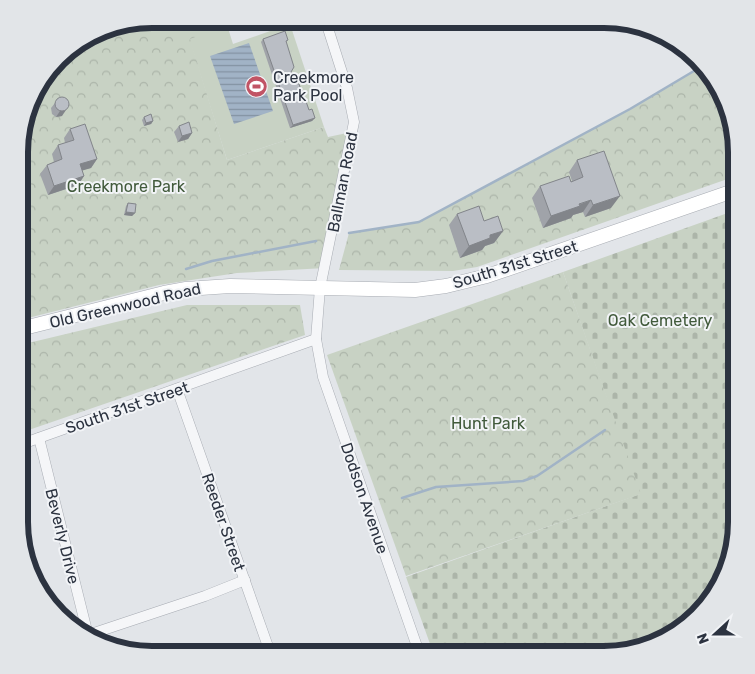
<svg xmlns="http://www.w3.org/2000/svg" width="755" height="674" font-family="Rubik,sans-serif">
	<style>
		.grass { fill: #c8d2c4 }
		.cemetery { fill: url(#cemetery-stones) }
		.park { fill: url(#park-crowns) }
		.water { fill: url(#water-rules) }
		.lines { fill: none; stroke-linecap: round; stroke-linejoin: round }
		.stream { stroke: #a1b3c6; stroke-width: 2.5 }
		.minor-casing { stroke: #a8acb3; stroke-width: 11 }
		.secondary-casing { stroke: #a8acb3; stroke-width: 15 }
		.minor { stroke: #f5f6f8; stroke-width: 10 }
		.secondary { stroke: #fff; stroke-width: 14 }
		.rail { stroke: #7d8591; stroke-width: 2.5; stroke-dasharray: 2.5 5; stroke-linecap: butt }
		.wall { fill: #a0a3a9 }
		.shaded-wall { fill: #82858a }
		.building { fill: #babec5; stroke: #82858a }
		.labels { text-anchor: middle; stroke-width: 4; stroke-linejoin: round; paint-order: stroke }
		.poi-label { font-size: 16px; fill: #2c3340; stroke: #f2f4f7; text-anchor: start }
		.street-label { font-size: 16px; fill: #2c3340; stroke: #f2f4f7 }
		.park-label { font-size: 16px; fill: #415a3b; stroke: #f2f4f7 }
		.rim { fill: none; stroke: #2c3340; stroke-width: 6 }
	</style>
	<defs>
		<pattern id="cemetery-stones" width="16" height="16" patternUnits="userSpaceOnUse" patternTransform="scale(1.25)"><rect width="16" height="16" fill="#c8d2c4"/><path d="M2 7V4a2 2 0 0 1 4 0v3zM10 15v-3a2 2 0 0 1 4 0v3z" fill="#acb5a9"/></pattern>
		<pattern id="park-crowns" width="20" height="18" patternUnits="userSpaceOnUse" patternTransform="scale(1.25)"><rect width="20" height="18" fill="#c8d2c4"/><path d="M2 6a3 3 0 1 1 6 0M12 15a3 3 0 1 1 6 0" fill="none" stroke="#acb5a9"/></pattern>
		<pattern id="water-rules" width="6" height="5" patternUnits="userSpaceOnUse" patternTransform="scale(1.25)"><rect width="6" height="5" fill="#a1b3c6"/><path d="M0 2.5h6" fill="none" stroke="#8392a2"/></pattern>
	</defs>
	<rect width="100%" height="100%" fill="#e2e5e9"/>
	<polygon class="grass" points="290,24 324,127 227,160 189,38 227,25 233,44"/>
	<polygon class="cemetery" points="736,210 736,523 726,574 691,622 654,645 612,655 434,655 406,577 640,494 563,272"/>
	<g class="park">
		<polygon points="151,19 229,19 225,20 227,25 190,39 227,160 324,127 328,137 347,133 325,268 237,273 159,285 20,320 21,126 37,85 64,51 108,26"/>
		<polygon points="704,65 726,100 736,142 736,176 477,267 453,271 339,270 349,233 419,222 630,109"/>
		<polygon points="563,272 641,494 406,576 327,355"/>
		<polygon points="187,305 300,305 305,335 20,433 20,345"/>
	</g>
	<polygon class="water" points="249,43 273,111 234,124 210,56"/>
	<g class="lines">
		<g class="stream">
			<polyline points="349,233 419,222 630,109 704,65"/>
			<polyline points="186,269 212,261 316,241"/>
			<polyline points="402,498 436,487 523,481 537,476 605,430"/>
		</g>
		<defs>
			<g id="minor">
				<polyline points="325,19 347,88 354,122 320,288 316,339 323,377 420,655"/>
				<polyline points="177,389 271,655"/>
				<polyline points="39,438 88,635"/>
				<polyline points="19,445 316,339"/>
				<polyline points="85,636 205,596 245,580"/>
			</g>
			<polyline id="secondary" points="20,329 164,293 186,289 230,286 415,290 446,286 487,276 736,190"/>
		</defs>
		<use href="#minor" class="minor-casing"/>
		<use href="#secondary" class="secondary-casing"/>
		<use href="#minor" class="minor"/>
		<use href="#secondary" class="secondary"/>
		<g class="rail">
			<polyline points="117,29 137,27"/>
			<polyline points="77,44 124,23"/>
		</g>
	</g>
	<g class="wall">
		<polygon points="153,19 153,24 149,30 137,30 136,21"/>
		<polygon points="263,39 288,40 286,42 291,72 295,83 301,90 309,110 315,118 312,121 290,128 261,42"/>
		<polygon points="59,98 62,116 56,117 52,114 51,108"/>
		<polygon points="144,117 153,121 151,124 144,126 142,120"/>
		<polygon points="179,126 192,133 188,139 178,142 174,132"/>
		<polygon points="70,129 97,159 91,168 82,170 84,176 78,185 48,195 40,174 47,165 54,162 52,154 58,145 65,143 64,138"/>
		<polygon points="577,160 611,208 585,217 583,212 573,215 571,218 543,228 532,198 540,186 572,181 569,172"/>
		<polygon points="128,203 135,213 132,216 124,215 126,206"/>
		<polygon points="457,214 484,221 503,231 494,243 485,246 482,250 460,258 449,225"/>
	</g>
	<g class="shaded-wall">
		<polygon points="141,24 153,24 149,30 137,30"/>
		<polygon points="66,110 62,116 56,117 60,111"/>
		<polygon points="315,118 312,121 290,128 293,125"/>
		<polygon points="153,121 151,124 144,126 146,123"/>
		<polygon points="192,133 188,139 178,142 182,136"/>
		<polygon points="97,159 91,168 74,173 80,164"/>
		<polygon points="84,176 78,185 48,195 54,186"/>
		<polygon points="620,196 611,208 585,217 593,205"/>
		<polygon points="591,200 583,212 573,215 571,218 543,228 551,216"/>
		<polygon points="126,212 135,213 132,216 124,215"/>
		<polygon points="503,231 494,243 485,246 482,250 460,258 469,246 490,235"/>
	</g>
	<g class="building">
		<polygon points="153,19 153,24 141,24 141,20"/>
		<polygon points="285,31 288,40 286,41 294,67 291,72 295,83 299,84 301,90 302,90 309,110 312,109 315,118 293,125 263,39"/>
		<circle cx="62" cy="104" r="7"/>
		<polygon points="151,114 153,121 146,123 144,117"/>
		<polygon points="189,122 192,133 182,136 179,126"/>
		<polygon points="85,124 97,159 80,164 84,176 54,186 47,165 62,159 58,145 74,140 70,129"/>
		<polygon points="604,151 620,196 593,205 591,200 579,204 580,206 551,216 540,186 569,176 571,182 583,177 577,160"/>
		<polygon points="128,203 136,204 135,213 126,212"/>
		<polygon points="479,206 484,221 498,216 503,231 490,235 490,238 469,246 457,214"/>
	</g>
	<defs>
		<symbol id="stadium-disc" viewBox="-11 -11 22 22"><circle r="9.5" fill="#c15465" stroke="#f2f4f7"/><path d="M0-5a6.5 5 0 1 0 0 10a6.5 5 0 1 0 0-10ZM-3.5-1.8h7v3.6h-7Z" fill="#fff"/></symbol>
	</defs>
	<g fill-rule="evenodd">
		<use href="#stadium-disc" x="244" y="74" width="25" height="25"/>
	</g>
	<g class="labels">
		<g class="poi-label">
			<text x="273" y="83">Creekmore<tspan x="273" dy="18">Park Pool</tspan></text>
		</g>
		<g class="street-label">
			<text transform="translate(342 182) rotate(-79)" y="6">Ballman Road</text>
			<text transform="translate(515 264) rotate(-17)" y="6">South 31st Street</text>
			<text transform="translate(125 305) rotate(-13)" y="6">Old Greenwood Road</text>
			<text transform="translate(127 407) rotate(-19)" y="6">South 31st Street</text>
			<text transform="translate(365 498) rotate(71)" y="6">Dodson Avenue</text>
			<text transform="translate(224 522) rotate(71)" y="6">Reeder Street</text>
			<text transform="translate(63 536) rotate(76)" y="6">Beverly Drive</text>
		</g>
		<g class="park-label">
			<text x="126" y="192">Creekmore Park</text>
			<text x="660" y="326">Oak Cemetery</text>
			<text x="488" y="429">Hunt Park</text>
		</g>
	</g>
	<path d="M0 0H755V674H0ZM152 28H604A124 124 0 0 1 728 152V522A124 124 0 0 1 604 646H152A124 124 0 0 1 28 522V152A124 124 0 0 1 152 28Z" fill="#e2e5e8" fill-rule="evenodd"/>
	<path class="rim" d="M152 28H604A124 124 0 0 1 728 152V522A124 124 0 0 1 604 646H152A124 124 0 0 1 28 522V152A124 124 0 0 1 152 28Z"/>
	<g transform="translate(715 634) rotate(249)" stroke="#f2f4f7" stroke-width="4" paint-order="stroke">
	<path d="M0-4L9 19L0 12L-9 19Z" fill="#2c3340"/>
	<text y="-8" font-size="14" font-weight="bold" text-anchor="middle" fill="#2c3340">N</text>
	</g>
</svg>
